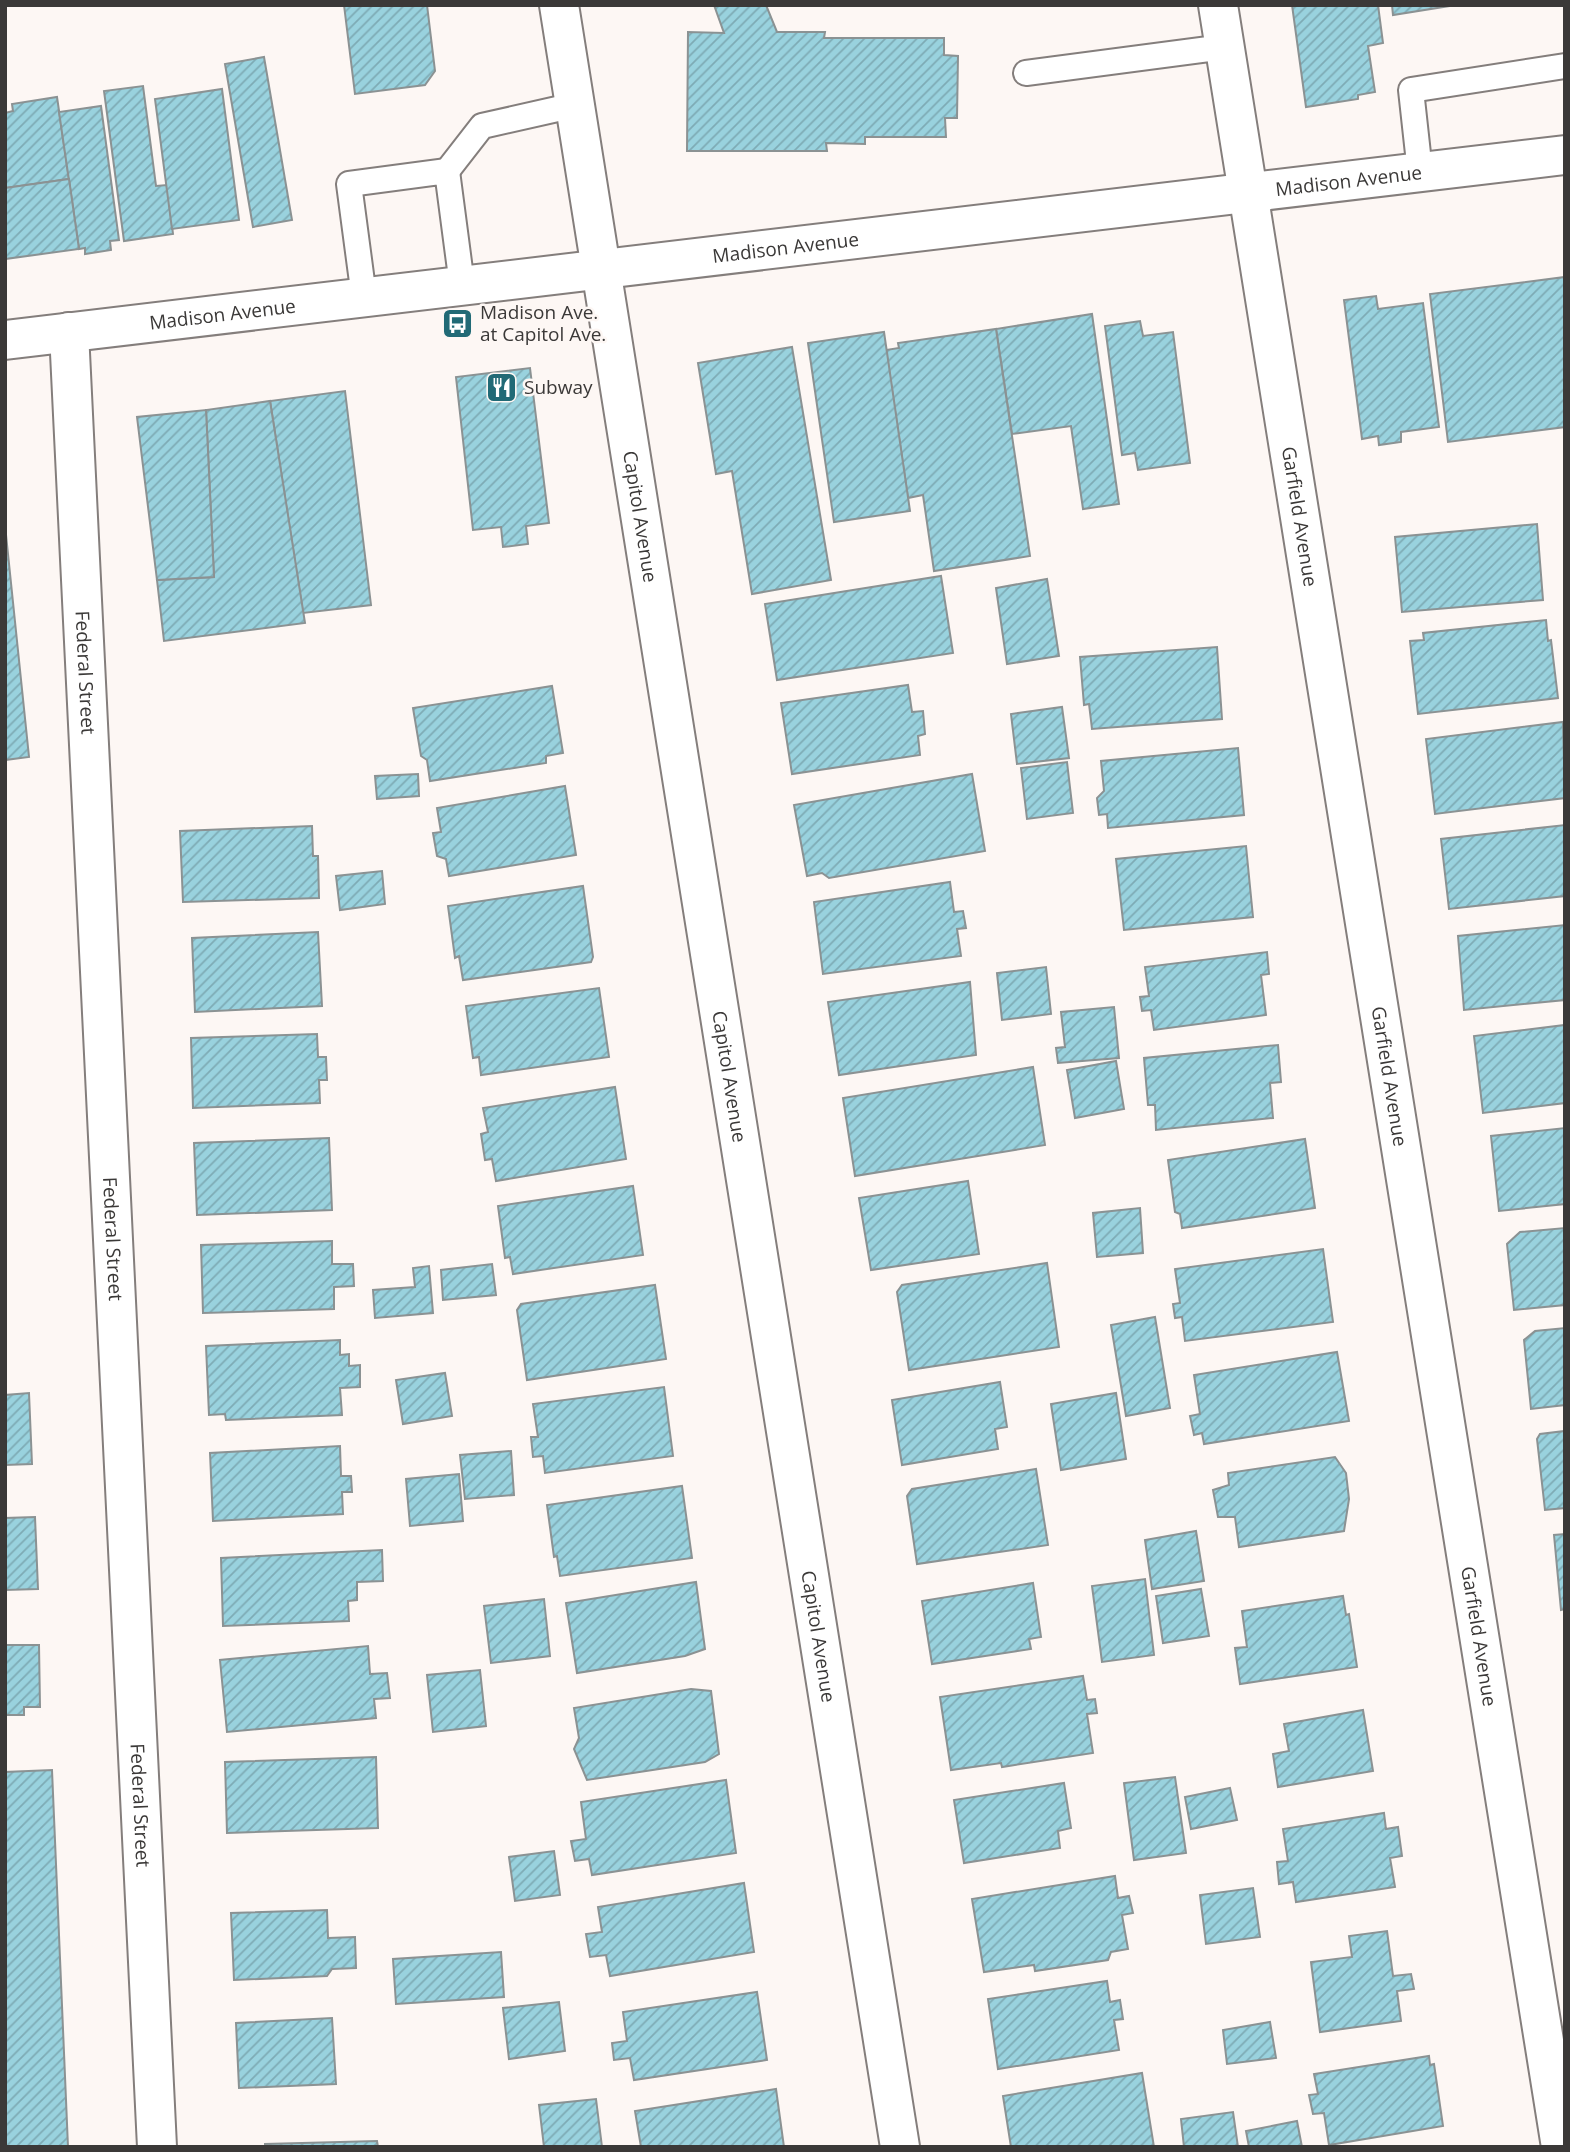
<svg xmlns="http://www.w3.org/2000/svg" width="1570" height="2152" font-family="'Open Sans',sans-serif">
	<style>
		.building { fill: url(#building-hatch); stroke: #8b9293; stroke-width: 2 }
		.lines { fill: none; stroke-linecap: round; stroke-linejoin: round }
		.lane-casing { stroke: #847e7c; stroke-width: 28 }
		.street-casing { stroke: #847e7c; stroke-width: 42 }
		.secondary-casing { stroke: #847e7c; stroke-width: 42 }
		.lane { stroke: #fff; stroke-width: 24 }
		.street { stroke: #fff; stroke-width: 38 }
		.secondary { stroke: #fff; stroke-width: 38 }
		.labels { text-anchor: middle; stroke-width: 5; stroke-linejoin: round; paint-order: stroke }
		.street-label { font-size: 19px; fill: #3b3938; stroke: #fdf7f4 }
		.poi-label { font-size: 19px; fill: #3b3938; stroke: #fdf7f4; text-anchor: start }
	</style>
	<defs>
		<pattern id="building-hatch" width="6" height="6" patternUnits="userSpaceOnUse" patternTransform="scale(1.75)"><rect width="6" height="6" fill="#99d2de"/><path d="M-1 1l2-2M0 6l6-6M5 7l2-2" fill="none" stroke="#7eabb5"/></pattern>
	</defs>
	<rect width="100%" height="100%" fill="#fdf7f4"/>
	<g class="building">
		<polygon points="344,5 427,5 435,71 425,85 355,94"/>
		<polygon points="714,5 766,5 777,32 825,32 824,38 944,38 944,55 958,56 957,118 945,118 946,137 865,137 865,144 826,143 827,151 687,151 688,32 724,33"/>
		<polygon points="1292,5 1378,5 1383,43 1368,46 1375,92 1358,95 1358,99 1306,107"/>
		<polygon points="1392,5 1456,5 1393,15"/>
		<polygon points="264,57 292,220 253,227 225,64"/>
		<polygon points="143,86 156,186 167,185 173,234 124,241 104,91"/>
		<polygon points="222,89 239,220 172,229 155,99"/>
		<polygon points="57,97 69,179 5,188 5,113 13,111 12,104"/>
		<polygon points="101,106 119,240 110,241 111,250 85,254 85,248 79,249 59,112"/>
		<polygon points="69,179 79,249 5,259 5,188"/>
		<polygon points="1565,277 1565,427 1448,442 1430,294"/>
		<polygon points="1376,296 1378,309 1423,303 1439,427 1401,432 1401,442 1379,445 1378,436 1362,439 1344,300"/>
		<polygon points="1092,314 1119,504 1083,509 1071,426 1012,434 996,329"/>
		<polygon points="1140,321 1143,336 1173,332 1190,463 1138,470 1135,453 1122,455 1105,326"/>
		<polygon points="996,329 1030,556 934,571 923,495 908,498 886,350 899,348 898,343"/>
		<polygon points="884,332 910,511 834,522 808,343"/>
		<polygon points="792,347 831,580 752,594 732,471 716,474 698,363"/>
		<polygon points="530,368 549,523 526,526 528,544 503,547 501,527 473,530 456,377"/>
		<polygon points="345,391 371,605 303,613 270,401"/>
		<polygon points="270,401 305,623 164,641 157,580 214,577 206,410"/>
		<polygon points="206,410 214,577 157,580 137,417"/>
		<polygon points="1537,524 1543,600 1402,612 1395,537"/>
		<polygon points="5,525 29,757 5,760"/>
		<polygon points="941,576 953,653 777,680 765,604"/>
		<polygon points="1047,579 1059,656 1007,664 996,588"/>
		<polygon points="1546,620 1548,641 1551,640 1558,698 1418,714 1410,641 1424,640 1423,633"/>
		<polygon points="1217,647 1222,719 1092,729 1089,704 1084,705 1080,657"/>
		<polygon points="908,685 912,712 923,711 925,734 918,736 920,755 792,774 781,703"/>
		<polygon points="552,686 563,753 546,756 546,763 430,781 427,760 421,756 413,708"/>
		<polygon points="1062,707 1069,758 1017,764 1011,714"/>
		<polygon points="1563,722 1565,798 1435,814 1426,739"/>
		<polygon points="1238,748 1244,815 1108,828 1107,814 1099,815 1097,798 1104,791 1101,761"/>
		<polygon points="1067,762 1073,813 1027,819 1021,768"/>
		<polygon points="418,774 419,796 377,799 375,776"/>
		<polygon points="972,774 985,851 829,878 822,873 807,876 794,805"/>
		<polygon points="565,786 576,855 449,876 446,859 437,856 433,833 441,832 437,808"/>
		<polygon points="1565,825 1565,896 1449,909 1441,839"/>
		<polygon points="312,826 313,856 318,856 319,898 183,902 180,831"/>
		<polygon points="1246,846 1253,917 1124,930 1116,859"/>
		<polygon points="382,871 385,904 340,910 336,876"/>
		<polygon points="950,882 954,912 963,911 966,928 957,929 961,956 823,974 814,902"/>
		<polygon points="583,886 593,957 591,962 463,980 459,956 455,958 448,906"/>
		<polygon points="1565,925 1565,1000 1464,1010 1458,936"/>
		<polygon points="318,932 322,1006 195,1012 192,938"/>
		<polygon points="1267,952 1269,974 1261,975 1266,1015 1154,1030 1151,1010 1142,1011 1140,997 1149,996 1145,967"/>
		<polygon points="1046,967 1051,1014 1002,1020 997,973"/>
		<polygon points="970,982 976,1055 839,1075 828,1002"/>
		<polygon points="599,988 609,1057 481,1075 479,1057 473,1058 466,1006"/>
		<polygon points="1114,1007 1119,1058 1058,1063 1056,1048 1065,1047 1061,1012"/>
		<polygon points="1565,1025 1565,1103 1483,1113 1474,1036"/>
		<polygon points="317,1034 318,1057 326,1057 327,1080 319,1080 320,1103 193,1108 191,1038"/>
		<polygon points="1278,1045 1281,1082 1270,1083 1273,1118 1156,1130 1155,1105 1148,1105 1144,1058"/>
		<polygon points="1116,1061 1124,1109 1075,1118 1067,1070"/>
		<polygon points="1033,1067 1045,1145 855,1176 843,1098"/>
		<polygon points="615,1087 626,1159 496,1181 492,1159 485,1160 481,1134 488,1132 483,1108"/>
		<polygon points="1565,1128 1565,1204 1499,1211 1491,1136"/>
		<polygon points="329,1138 332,1210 197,1215 194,1143"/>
		<polygon points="1305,1139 1315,1208 1182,1228 1180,1214 1175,1212 1168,1160"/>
		<polygon points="968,1181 979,1254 871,1270 859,1198"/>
		<polygon points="633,1186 643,1255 513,1274 510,1257 505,1258 498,1206"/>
		<polygon points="1140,1208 1143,1253 1097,1257 1093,1213"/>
		<polygon points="1565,1228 1565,1305 1514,1310 1507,1244 1520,1232"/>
		<polygon points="332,1241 332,1264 353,1264 354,1286 334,1287 334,1309 203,1313 201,1245"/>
		<polygon points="1323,1249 1333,1322 1185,1341 1182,1317 1175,1318 1173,1304 1180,1303 1175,1269"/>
		<polygon points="1047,1263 1059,1347 909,1370 897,1292 902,1285"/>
		<polygon points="492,1264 496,1295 443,1300 441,1270"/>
		<polygon points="429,1266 433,1313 375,1318 373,1290 415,1287 413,1268"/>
		<polygon points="655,1285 666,1359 527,1380 517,1310 521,1304"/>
		<polygon points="1155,1317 1170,1408 1126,1416 1111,1325"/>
		<polygon points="1565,1328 1565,1405 1531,1409 1524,1340 1535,1331"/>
		<polygon points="340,1340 340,1355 349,1354 349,1366 360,1365 360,1387 340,1388 342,1415 226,1420 225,1414 209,1415 206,1346"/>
		<polygon points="1337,1352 1349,1421 1204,1444 1202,1433 1194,1435 1190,1416 1200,1414 1194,1375"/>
		<polygon points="445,1373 452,1416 403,1424 396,1380"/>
		<polygon points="1000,1382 1007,1427 995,1429 998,1449 902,1465 892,1400"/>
		<polygon points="664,1387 673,1456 545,1473 543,1456 533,1457 531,1437 538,1437 533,1404"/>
		<polygon points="29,1393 32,1464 5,1465 5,1395"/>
		<polygon points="1116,1393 1126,1459 1061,1470 1051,1404"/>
		<polygon points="1565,1431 1565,1508 1545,1510 1537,1439 1540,1434"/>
		<polygon points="340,1446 341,1476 351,1476 352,1492 342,1492 343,1514 213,1521 210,1453"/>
		<polygon points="511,1451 514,1495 465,1499 460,1455"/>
		<polygon points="1335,1457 1346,1473 1349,1499 1344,1531 1239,1547 1235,1517 1218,1517 1213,1490 1229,1485 1228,1473"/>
		<polygon points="1036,1469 1048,1545 917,1564 907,1496 912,1489"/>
		<polygon points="459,1474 463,1521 410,1526 406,1479"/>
		<polygon points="682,1486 692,1558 560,1576 557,1556 554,1557 547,1505"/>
		<polygon points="35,1517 38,1589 5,1590 5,1518"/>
		<polygon points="1196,1531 1204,1581 1152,1589 1145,1540"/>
		<polygon points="1565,1534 1565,1609 1561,1610 1554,1535"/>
		<polygon points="382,1550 383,1581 357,1582 357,1600 348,1601 349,1621 223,1626 221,1558"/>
		<polygon points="1145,1579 1154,1655 1102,1662 1092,1586"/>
		<polygon points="696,1582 705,1649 685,1656 577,1673 566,1603"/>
		<polygon points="1033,1583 1041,1637 1029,1639 1031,1649 932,1664 922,1601"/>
		<polygon points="1201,1589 1209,1636 1163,1643 1156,1596"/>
		<polygon points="1343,1596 1346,1615 1349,1614 1357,1667 1240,1684 1235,1648 1247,1647 1242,1611"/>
		<polygon points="544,1599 550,1656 491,1663 484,1606"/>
		<polygon points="5,1645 39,1645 40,1707 24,1707 24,1715 5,1715"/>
		<polygon points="368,1646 370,1674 387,1673 390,1698 374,1699 376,1718 227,1732 220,1660"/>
		<polygon points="480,1670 486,1726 433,1732 427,1675"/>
		<polygon points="1083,1676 1087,1700 1095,1699 1097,1713 1087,1714 1093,1753 1002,1767 1001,1763 951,1770 940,1697"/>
		<polygon points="691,1689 711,1691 719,1754 705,1762 587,1780 574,1749 579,1738 574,1708"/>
		<polygon points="1363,1710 1373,1771 1278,1787 1273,1754 1289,1751 1284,1724"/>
		<polygon points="376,1757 378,1828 227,1833 225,1762"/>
		<polygon points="52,1770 68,2147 5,2147 5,1772"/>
		<polygon points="1175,1777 1186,1853 1134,1860 1124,1783"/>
		<polygon points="726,1780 736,1853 592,1875 589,1859 575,1861 571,1841 586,1839 581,1802"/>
		<polygon points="1064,1783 1071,1828 1058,1831 1060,1848 964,1863 954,1800"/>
		<polygon points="1230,1788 1237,1820 1191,1829 1185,1797"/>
		<polygon points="1384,1813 1386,1829 1398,1827 1402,1856 1390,1858 1395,1887 1296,1902 1293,1882 1279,1884 1277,1862 1288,1861 1283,1829"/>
		<polygon points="554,1851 560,1895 515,1901 509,1857"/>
		<polygon points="1115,1876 1118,1898 1129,1896 1133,1913 1122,1915 1128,1949 1111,1952 1108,1960 1035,1971 1034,1965 984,1972 972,1899"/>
		<polygon points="744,1883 754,1952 610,1976 606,1955 590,1957 586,1934 602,1932 598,1907"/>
		<polygon points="1253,1888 1260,1937 1206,1944 1200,1895"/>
		<polygon points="327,1910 328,1938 355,1937 356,1968 332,1969 327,1976 234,1980 231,1913"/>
		<polygon points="1387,1931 1393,1976 1411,1974 1414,1989 1397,1991 1401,2021 1320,2032 1311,1962 1352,1957 1349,1936"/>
		<polygon points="501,1952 504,1997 396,2004 393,1959"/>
		<polygon points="1107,1981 1110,2002 1120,2000 1123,2019 1114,2020 1119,2050 998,2069 988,1999"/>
		<polygon points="757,1992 767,2060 634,2080 630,2058 614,2060 612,2043 627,2041 623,2012"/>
		<polygon points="559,2002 565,2051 509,2059 503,2008"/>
		<polygon points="332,2018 336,2084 239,2088 236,2023"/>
		<polygon points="1270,2022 1276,2058 1227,2064 1223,2030"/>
		<polygon points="1429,2056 1430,2065 1434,2064 1443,2126 1329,2145 1324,2113 1313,2114 1309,2095 1318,2094 1314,2074"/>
		<polygon points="1142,2073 1154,2147 1011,2147 1003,2096"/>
		<polygon points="776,2089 784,2147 641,2147 635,2111"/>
		<polygon points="596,2099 602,2147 544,2147 539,2105"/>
		<polygon points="1233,2112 1238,2147 1184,2147 1181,2119"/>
		<polygon points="1297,2121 1302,2147 1249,2147 1246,2131"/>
		<polygon points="377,2141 378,2147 265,2147 265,2144"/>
	</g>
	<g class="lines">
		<defs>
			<g id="lane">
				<polyline points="1026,73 1224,47"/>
				<polyline points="447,171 482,126 575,105"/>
				<polyline points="1420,172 1411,90 1565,66"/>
				<polyline points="364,297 349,184 447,171 462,285"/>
			</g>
			<g id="street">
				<path id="s1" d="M1218 5 1561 2147"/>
				<path id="s2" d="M69 332 157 2147"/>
			</g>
			<g id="secondary">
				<path id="s3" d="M559 5 900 2147"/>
				<path id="s4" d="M5 340 1565 155"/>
			</g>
		</defs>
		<use href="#lane" class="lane-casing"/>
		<use href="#street" class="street-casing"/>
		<use href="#secondary" class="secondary-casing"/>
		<use href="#lane" class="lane"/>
		<use href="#street" class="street"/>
		<use href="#secondary" class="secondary"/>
	</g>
	<defs>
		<symbol id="bus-square" viewBox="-11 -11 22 22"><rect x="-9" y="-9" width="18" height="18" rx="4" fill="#216a76" stroke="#fdf7f4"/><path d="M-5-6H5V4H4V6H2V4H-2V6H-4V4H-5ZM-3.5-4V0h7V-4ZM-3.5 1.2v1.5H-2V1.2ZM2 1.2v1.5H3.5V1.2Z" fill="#fff"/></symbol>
		<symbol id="restaurant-square" viewBox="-11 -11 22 22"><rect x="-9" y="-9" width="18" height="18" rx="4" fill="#216a76" stroke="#fdf7f4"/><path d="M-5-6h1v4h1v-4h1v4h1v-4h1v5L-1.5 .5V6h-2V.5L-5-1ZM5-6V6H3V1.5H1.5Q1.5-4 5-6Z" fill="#fff"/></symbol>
	</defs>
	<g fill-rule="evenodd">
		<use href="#bus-square" x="440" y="306" width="35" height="35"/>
		<use href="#restaurant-square" x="484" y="370" width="35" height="35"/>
	</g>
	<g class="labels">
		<g class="street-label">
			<text dy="7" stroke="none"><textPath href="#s4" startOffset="1353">Madison Avenue</textPath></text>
			<text dy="7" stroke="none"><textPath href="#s4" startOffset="786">Madison Avenue</textPath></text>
			<text dy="7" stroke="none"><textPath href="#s4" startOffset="219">Madison Avenue</textPath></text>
			<text dy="7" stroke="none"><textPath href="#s3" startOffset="518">Capitol Avenue</textPath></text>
			<text dy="7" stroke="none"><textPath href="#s1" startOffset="518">Garfield Avenue</textPath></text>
			<text dy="7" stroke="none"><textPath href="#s2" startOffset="341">Federal Street</textPath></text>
			<text dy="7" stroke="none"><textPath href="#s3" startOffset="1085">Capitol Avenue</textPath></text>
			<text dy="7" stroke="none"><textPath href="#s1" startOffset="1085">Garfield Avenue</textPath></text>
			<text dy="7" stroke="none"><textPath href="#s2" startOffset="908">Federal Street</textPath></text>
			<text dy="7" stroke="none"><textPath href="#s3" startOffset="1652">Capitol Avenue</textPath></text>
			<text dy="7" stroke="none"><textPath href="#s1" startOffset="1652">Garfield Avenue</textPath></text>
			<text dy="7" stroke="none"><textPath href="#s2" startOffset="1475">Federal Street</textPath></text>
		</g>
		<g class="poi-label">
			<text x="480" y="319">Madison Ave.<tspan x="480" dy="22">at Capitol Ave.</tspan></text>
			<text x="524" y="394">Subway</text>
		</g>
	</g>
	<rect width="1570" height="2152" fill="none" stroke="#3b3938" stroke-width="14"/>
</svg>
